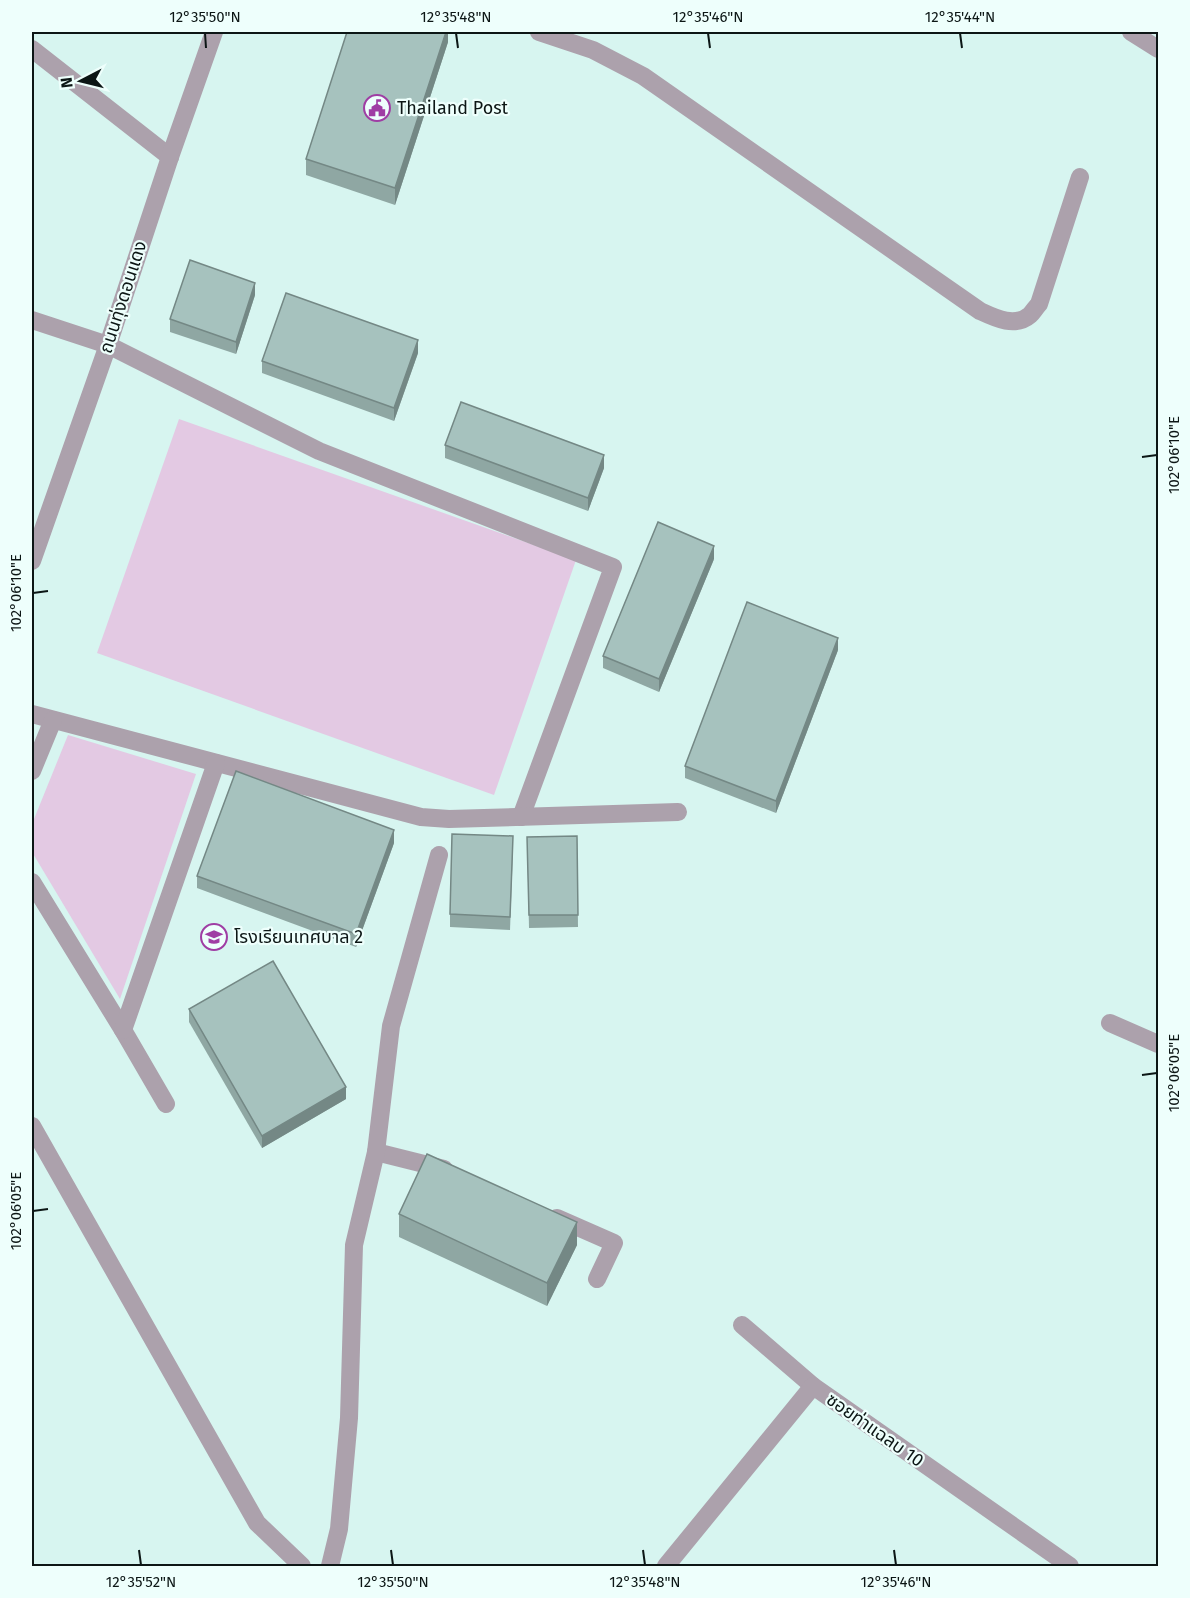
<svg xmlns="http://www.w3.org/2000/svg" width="1190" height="1598" font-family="'Fira Sans','Noto Sans Thai',sans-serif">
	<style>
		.green { fill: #e3c9e3 }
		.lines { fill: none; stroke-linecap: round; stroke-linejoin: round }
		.minor { stroke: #aca1ac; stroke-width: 18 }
		.wall { fill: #8fa7a3 }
		.shaded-wall { fill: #748885 }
		.building { fill: #a6c2be; stroke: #748885; stroke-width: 1.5 }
		.ticks { fill: none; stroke: #0c1615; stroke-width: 2 }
		.labels { text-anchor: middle; stroke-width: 4.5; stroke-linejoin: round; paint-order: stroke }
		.poi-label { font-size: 18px; fill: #0c1615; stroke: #eefffc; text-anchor: start }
		.street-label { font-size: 18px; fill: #0c1615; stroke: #eefffc }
		.neatline { fill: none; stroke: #0c1615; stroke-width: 2 }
		.ticks-label { font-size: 15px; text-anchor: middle; fill: #0c1615 }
	</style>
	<rect width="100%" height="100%" fill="#d7f5f0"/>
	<g class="green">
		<polygon points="179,419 576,560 494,795 97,653"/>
		<polygon points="68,735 196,774 120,999 32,852 32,824"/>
	</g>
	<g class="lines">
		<g class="minor">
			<path d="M539 32 593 50 643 76 980 311C995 318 1015 328 1030 315 1033 312 1036 307 1039 304L1080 177"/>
			<polyline points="1131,32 1158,49"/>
			<polyline points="32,49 170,157"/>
			<polyline points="32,320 108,345 319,451 613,567 521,817"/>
			<polyline points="32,561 108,345 170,157 214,32"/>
			<polyline points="32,714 421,817 449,819 678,812"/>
			<polyline points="32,771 53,720"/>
			<polyline points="32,882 123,1030 166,1104"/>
			<polyline points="1110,1023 1158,1044"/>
			<polyline points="123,1030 216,763"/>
			<polyline points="32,1126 257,1523 302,1566"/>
			<polyline points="376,1152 444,1169"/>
			<polyline points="557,1218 614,1243 597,1279"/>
			<polyline points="742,1325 813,1386"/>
			<polyline points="330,1566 339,1529 349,1418 354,1245 376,1152 391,1026 439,855"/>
			<polyline points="666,1566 813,1386 1070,1566"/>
		</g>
	</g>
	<g class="wall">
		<polygon points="448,32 448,42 395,205 306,175 306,159"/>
		<polygon points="255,295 236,354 170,332 170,319"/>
		<polygon points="418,353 394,421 262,373 262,361"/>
		<polygon points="445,445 604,468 588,511 445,458"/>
		<polygon points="714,559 659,692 603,668 603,656"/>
		<polygon points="838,650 776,813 685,778 685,766"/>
		<polygon points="577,836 578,927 529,928 527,837"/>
		<polygon points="394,843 356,947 197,888 197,876"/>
		<polygon points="513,849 510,930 450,927 450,914"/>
		<polygon points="189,1009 346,1099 262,1148 189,1022"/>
		<polygon points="399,1214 577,1245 547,1306 399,1237"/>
	</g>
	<g class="shaded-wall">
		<polygon points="446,32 448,32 448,42 395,205 395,188"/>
		<polygon points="255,283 255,295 236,354 236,342"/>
		<polygon points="418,340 418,353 394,421 394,408"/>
		<polygon points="604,455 604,468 588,511 588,498"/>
		<polygon points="714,546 714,559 659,692 659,679"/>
		<polygon points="838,638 838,650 776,813 776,801"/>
		<polygon points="394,830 394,843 356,947 356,934"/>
		<polygon points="346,1087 346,1099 262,1148 262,1136"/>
		<polygon points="577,1222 577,1245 547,1306 547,1283"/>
	</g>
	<g class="building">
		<polygon points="347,32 446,32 395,188 306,159"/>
		<polygon points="190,260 255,283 236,342 170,319"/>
		<polygon points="286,293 418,340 394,408 262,361"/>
		<polygon points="461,402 604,455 588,498 445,445"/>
		<polygon points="658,522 714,546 659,679 603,656"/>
		<polygon points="747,602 838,638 776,801 685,766"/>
		<polygon points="236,771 394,830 356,934 197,876"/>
		<polygon points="452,834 513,836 510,917 450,914"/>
		<polygon points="577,836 578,915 529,915 527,837"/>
		<polygon points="273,961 346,1087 262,1136 189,1009"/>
		<polygon points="427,1154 577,1222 547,1283 399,1214"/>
	</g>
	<path class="ticks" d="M205 33 206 48M456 33 458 48M708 33 710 48M960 33 962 48M1142 457 1157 455M33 593 48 591M1142 1075 1157 1073M33 1211 48 1209M139 1550 141 1565M391 1550 393 1565M643 1550 645 1565M894 1550 896 1565"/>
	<defs>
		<symbol id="civic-ring" viewBox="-11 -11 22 22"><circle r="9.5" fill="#eefffc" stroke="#9f3da4" stroke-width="1.5"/><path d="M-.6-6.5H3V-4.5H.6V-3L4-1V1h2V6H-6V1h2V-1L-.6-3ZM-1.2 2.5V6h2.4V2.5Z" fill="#9f3da4"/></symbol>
		<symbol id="school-ring" viewBox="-11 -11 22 22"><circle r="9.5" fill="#eefffc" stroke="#9f3da4" stroke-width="1.5"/><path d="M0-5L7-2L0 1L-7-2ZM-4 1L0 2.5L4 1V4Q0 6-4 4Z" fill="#9f3da4"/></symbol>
	</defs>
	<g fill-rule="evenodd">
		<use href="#civic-ring" x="362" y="93" width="30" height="30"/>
		<use href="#school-ring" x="199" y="922" width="30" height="30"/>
	</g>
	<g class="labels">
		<g class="poi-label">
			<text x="397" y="114">Thailand Post</text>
			<text x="234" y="943">โรงเรียนเทศบาล 2</text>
		</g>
		<g class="street-label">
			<text transform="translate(123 297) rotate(-72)" y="6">ถนนทุ่งดอนแดง</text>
			<text transform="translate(875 1430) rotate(35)" y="6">ซอยท่าแฉลบ 10</text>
		</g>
	</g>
	<rect width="1190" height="1598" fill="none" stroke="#eefffc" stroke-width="66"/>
	<g transform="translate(81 81) rotate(263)" stroke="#eefffc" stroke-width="4.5" paint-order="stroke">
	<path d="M0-4.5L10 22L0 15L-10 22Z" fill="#0c1615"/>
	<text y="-9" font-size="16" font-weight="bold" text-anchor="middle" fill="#0c1615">N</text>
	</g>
	<rect x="33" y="33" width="1124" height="1532" class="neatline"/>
	<g class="ticks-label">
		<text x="205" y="22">12°35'50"N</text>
		<text x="456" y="22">12°35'48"N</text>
		<text x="708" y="22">12°35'46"N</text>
		<text x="960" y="22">12°35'44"N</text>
		<text transform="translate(1174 455) rotate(-90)" y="5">102°06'10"E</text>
		<text transform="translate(16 593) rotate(-90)" y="5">102°06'10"E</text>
		<text transform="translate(1174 1073) rotate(-90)" y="5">102°06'05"E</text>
		<text transform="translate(16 1211) rotate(-90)" y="5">102°06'05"E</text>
		<text x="141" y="1587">12°35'52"N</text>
		<text x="393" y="1587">12°35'50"N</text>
		<text x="645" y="1587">12°35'48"N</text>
		<text x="896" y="1587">12°35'46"N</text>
	</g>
</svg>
